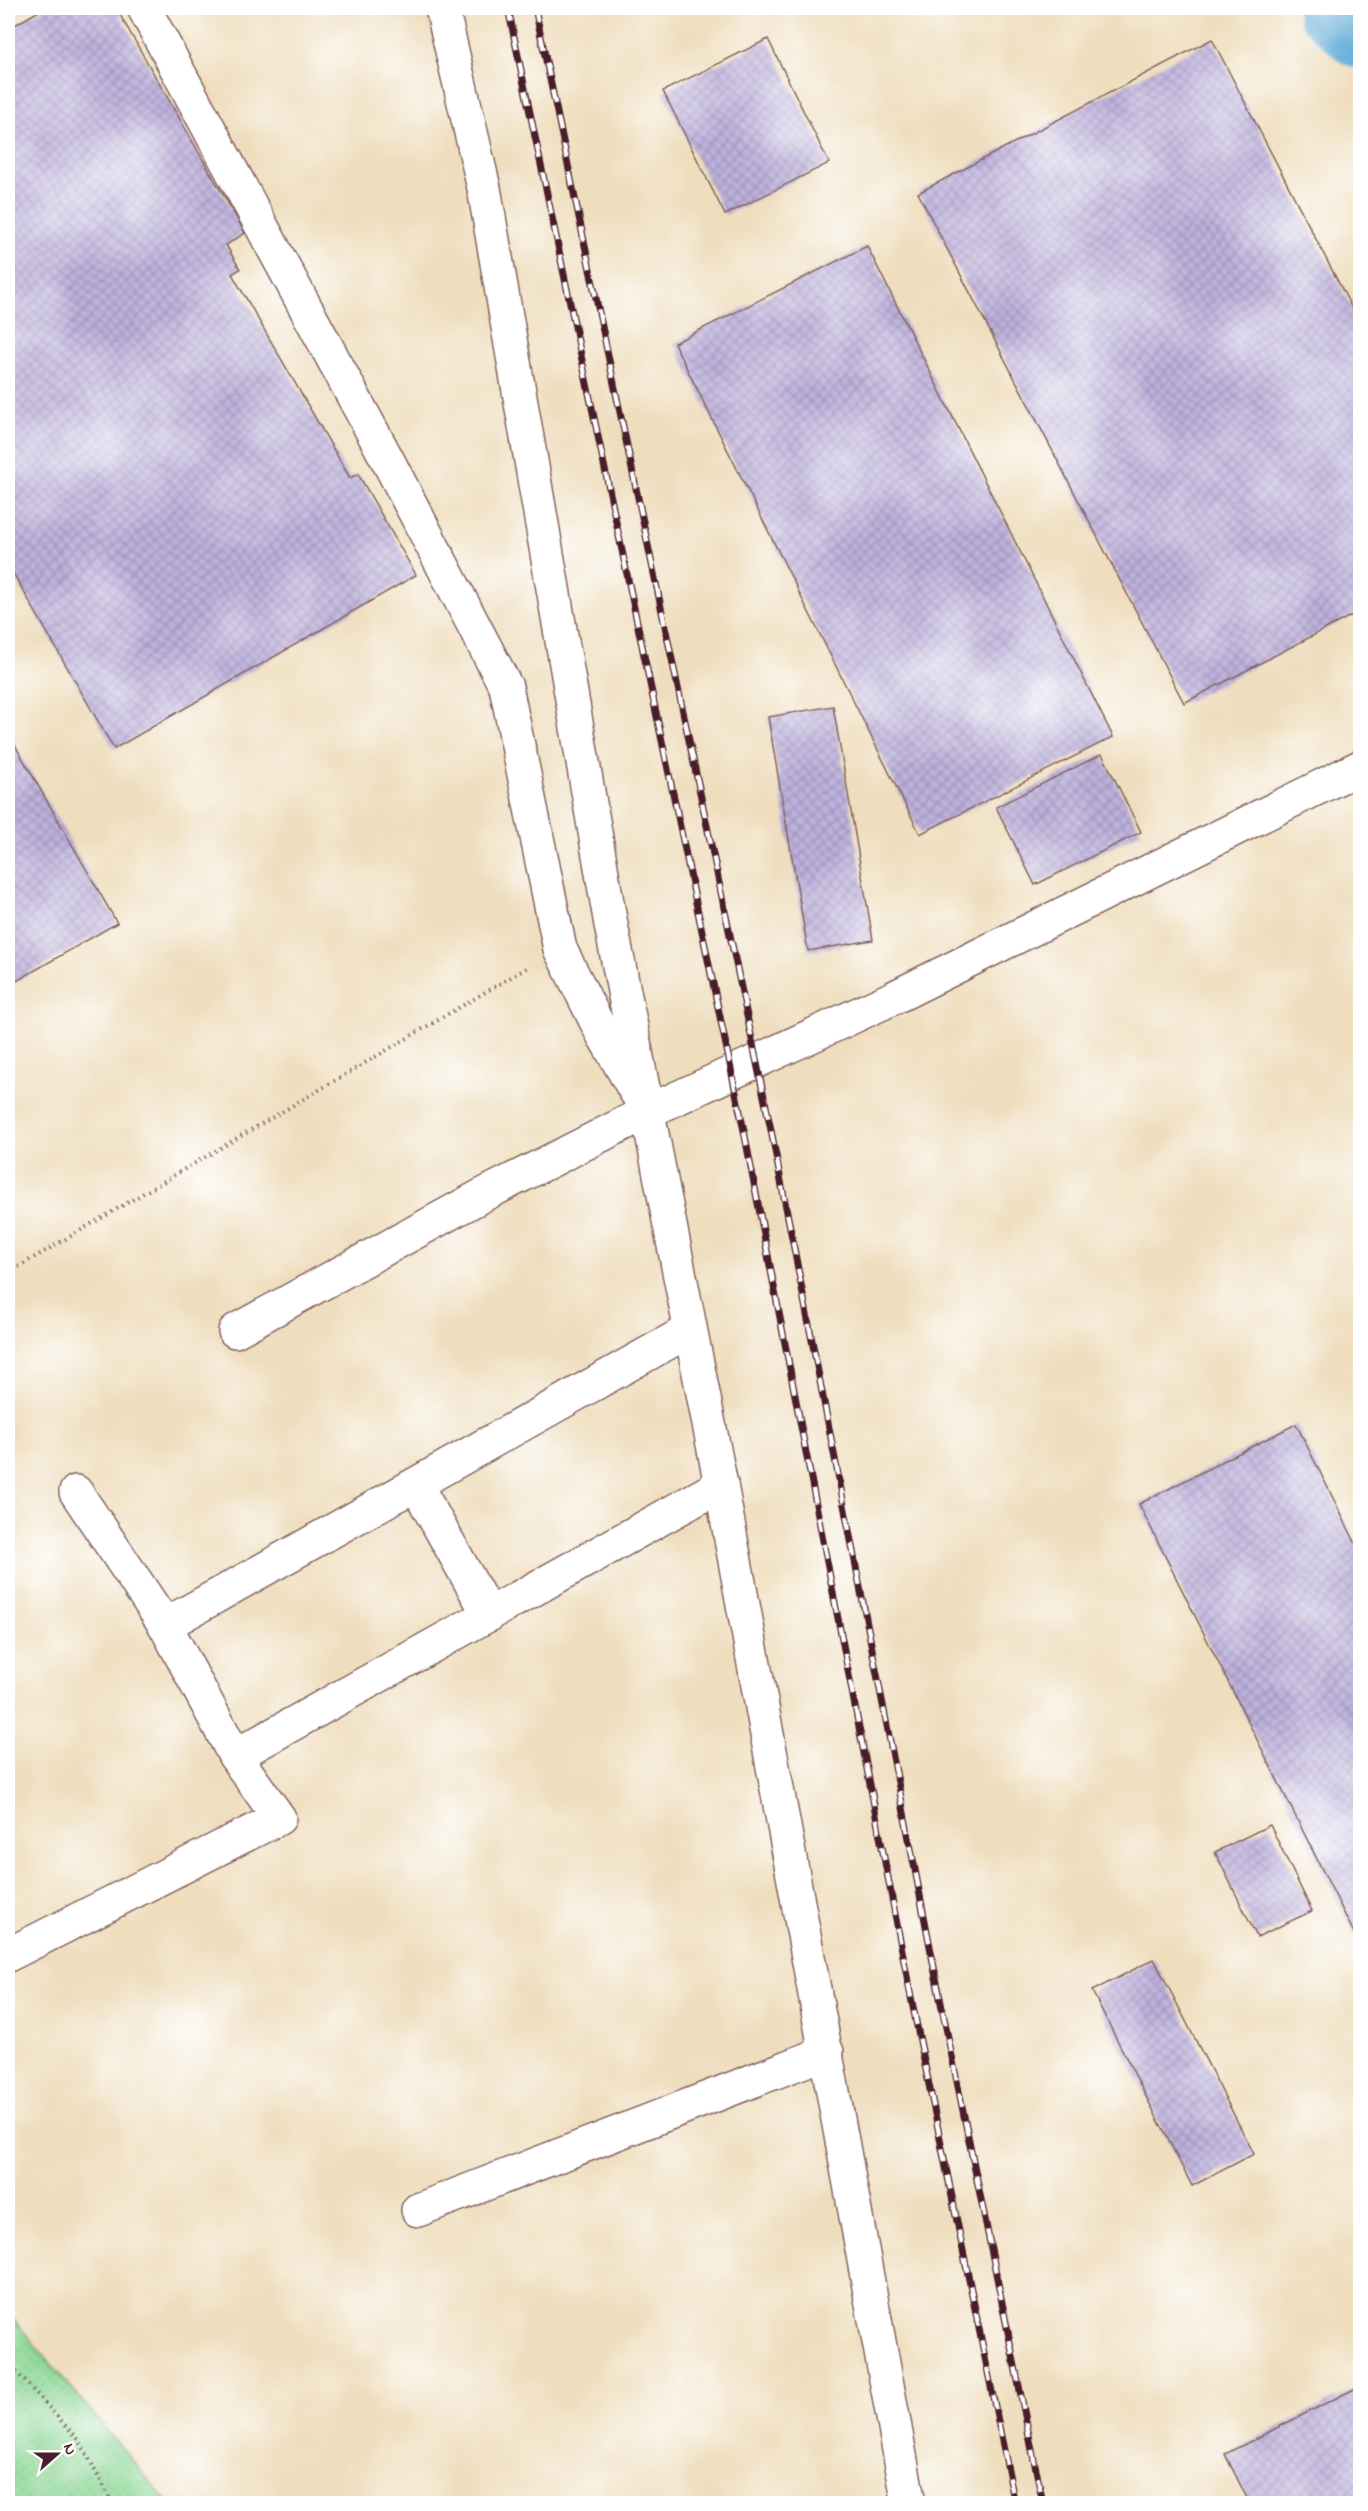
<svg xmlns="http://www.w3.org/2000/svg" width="1368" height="2511" font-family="'Indie Flower',sans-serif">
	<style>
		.park { fill: url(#park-dots); stroke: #6a7a5f; stroke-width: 1.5 }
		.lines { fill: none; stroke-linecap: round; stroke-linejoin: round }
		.river { stroke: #5faad7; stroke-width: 70 }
		.building { fill: url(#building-cross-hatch) }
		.minor-casing { stroke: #84625e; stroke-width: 36 }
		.path { stroke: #84625e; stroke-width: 4; stroke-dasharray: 1.5 4.5; stroke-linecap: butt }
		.minor { stroke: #fff; stroke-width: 33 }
		.rail-casing { stroke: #4a1f2b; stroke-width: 7 }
		.rail { stroke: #fff; stroke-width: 4.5; stroke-dasharray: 14; stroke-linecap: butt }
	</style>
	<defs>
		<pattern id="park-dots" width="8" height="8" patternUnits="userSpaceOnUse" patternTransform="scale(1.5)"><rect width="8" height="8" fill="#89d693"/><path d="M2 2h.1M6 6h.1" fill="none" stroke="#78b77f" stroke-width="1.8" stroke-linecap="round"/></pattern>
		<pattern id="building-cross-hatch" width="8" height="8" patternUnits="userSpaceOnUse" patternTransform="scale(1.5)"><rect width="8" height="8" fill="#bdb2de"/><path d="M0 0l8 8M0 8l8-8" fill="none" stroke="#9c90b4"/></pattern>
	</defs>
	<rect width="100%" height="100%" fill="#fff"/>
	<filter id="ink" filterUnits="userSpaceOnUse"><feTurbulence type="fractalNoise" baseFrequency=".0167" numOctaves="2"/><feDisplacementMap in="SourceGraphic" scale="12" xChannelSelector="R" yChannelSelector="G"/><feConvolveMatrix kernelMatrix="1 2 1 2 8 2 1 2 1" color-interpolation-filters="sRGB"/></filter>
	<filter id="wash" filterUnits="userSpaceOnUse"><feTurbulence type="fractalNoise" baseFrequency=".008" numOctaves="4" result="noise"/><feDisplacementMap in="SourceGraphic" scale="24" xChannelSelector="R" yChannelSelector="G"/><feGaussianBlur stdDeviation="1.35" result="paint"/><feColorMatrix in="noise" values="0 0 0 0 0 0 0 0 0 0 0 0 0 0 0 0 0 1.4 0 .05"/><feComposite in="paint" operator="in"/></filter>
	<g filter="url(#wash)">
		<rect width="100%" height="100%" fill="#efdebe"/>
		<polygon class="park" points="8,2313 168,2503 8,2503"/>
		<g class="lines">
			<polyline class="river" points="1332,8 1360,33"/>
		</g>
		<g id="blocks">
			<g class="building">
				<polygon points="44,8 116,8 245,233 226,245 240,269 232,274 350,478 358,474 416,575 114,749 8,564 8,29"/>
				<polygon points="768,39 829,163 725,215 663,91"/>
				<polygon points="1212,39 1360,324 1360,611 1184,703 918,193"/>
				<polygon points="867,246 1113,737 920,834 674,343"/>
				<polygon points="833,706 873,940 808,951 768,717"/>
				<polygon points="8,733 117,923 8,986"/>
				<polygon points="1102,754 1141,832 1035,885 996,807"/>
				<polygon points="1296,1424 1360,1552 1360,1945 1139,1504"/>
				<polygon points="1270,1825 1312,1911 1257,1937 1215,1852"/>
				<polygon points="1154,1959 1254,2154 1192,2186 1092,1991"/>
				<polygon points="1360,2386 1360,2504 1250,2504 1225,2454"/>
			</g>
		</g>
	</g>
	<g filter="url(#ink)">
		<use href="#blocks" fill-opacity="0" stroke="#84625e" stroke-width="1.5"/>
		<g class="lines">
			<defs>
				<g id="minor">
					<polyline points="144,8 386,457 506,687 560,949 602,1033 636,1092"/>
					<polyline points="442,8 484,188 611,925 721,1485 909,2504"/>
					<polyline points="235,1331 481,1196 647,1112 893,998 1360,767"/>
					<polyline points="416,1485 489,1615"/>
					<polyline points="76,1492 165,1625 235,1756"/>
					<polyline points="165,1625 690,1330"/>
					<polyline points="8,1955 279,1818 235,1756 721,1485"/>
					<polyline points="418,2210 827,2052"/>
				</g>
			</defs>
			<use href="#minor" class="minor-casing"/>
			<g class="path">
				<polyline points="8,1273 528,967"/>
				<polyline points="8,2363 79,2440 113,2504"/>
			</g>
			<use href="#minor" class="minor"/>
			<defs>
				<g id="rail">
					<polyline points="508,8 744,1131 911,1997 1015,2504"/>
					<polyline points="535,8 771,1130 940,1998 1043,2504"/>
				</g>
			</defs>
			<use href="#rail" class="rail-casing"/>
			<use href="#rail" class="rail"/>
		</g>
	</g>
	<rect width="1368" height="2511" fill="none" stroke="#fff" stroke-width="30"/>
	<g transform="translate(57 2454) rotate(69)" stroke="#ffffff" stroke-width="4.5" paint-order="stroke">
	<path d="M0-4.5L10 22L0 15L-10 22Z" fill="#4a1f2b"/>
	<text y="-9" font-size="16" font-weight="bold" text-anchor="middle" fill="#4a1f2b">N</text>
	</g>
</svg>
